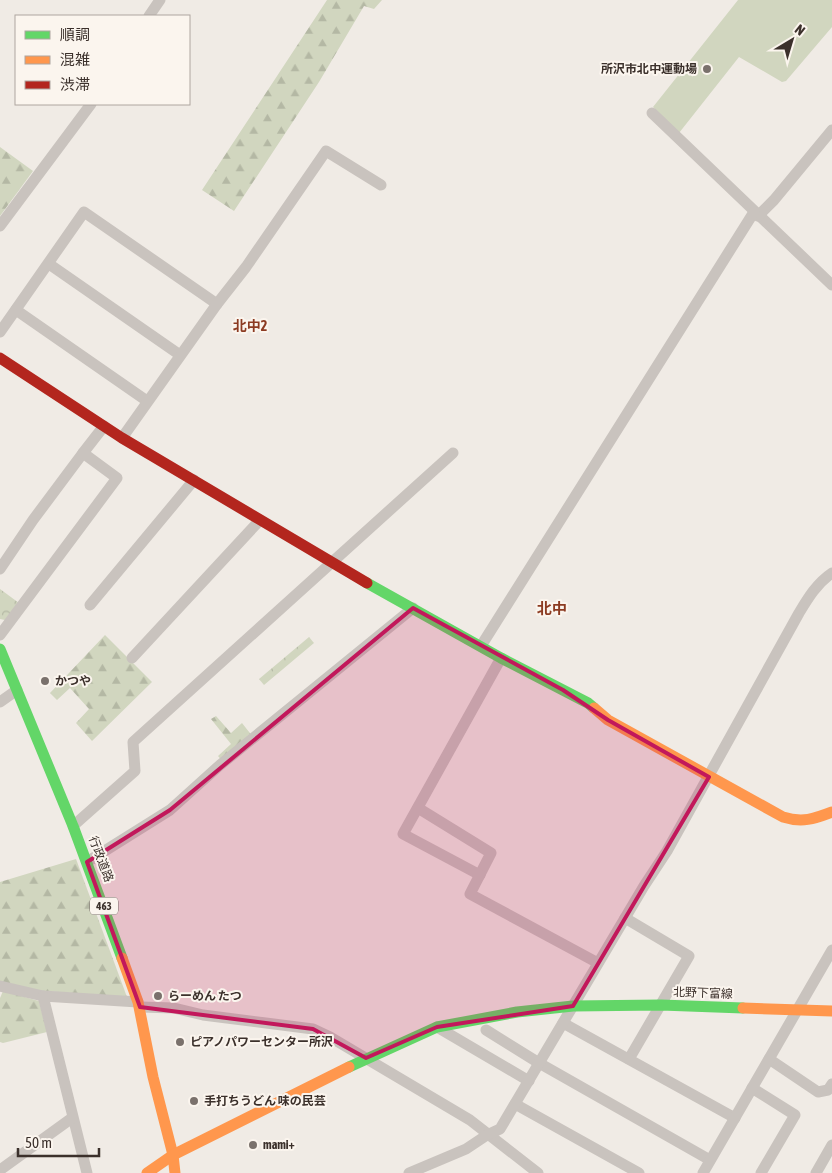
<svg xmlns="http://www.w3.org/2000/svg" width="832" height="1173" font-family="'Asap Condensed','Noto Sans JP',sans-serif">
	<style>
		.forest { fill: url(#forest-firs) }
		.park { fill: url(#park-crowns) }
		.pitch { fill: #d1d6bf }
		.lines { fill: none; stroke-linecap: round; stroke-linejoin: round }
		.street { stroke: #c9c3be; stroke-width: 11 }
		.fast { stroke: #63d668; stroke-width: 11 }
		.slow { stroke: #ff974d; stroke-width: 11 }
		.jam { stroke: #b3261e; stroke-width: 11 }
		.marked { fill: #c2185b; fill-opacity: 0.2; stroke: #c2185b; stroke-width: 4; stroke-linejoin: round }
		.poi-dot { fill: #7a716c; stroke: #fbf5ee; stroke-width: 2 }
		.labels { text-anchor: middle; stroke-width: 4; stroke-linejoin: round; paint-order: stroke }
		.shield { fill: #fbf5ee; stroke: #756b66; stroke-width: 1 }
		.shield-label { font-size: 11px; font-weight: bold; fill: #3b302b }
		.poi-label { font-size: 12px; font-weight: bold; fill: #3b302b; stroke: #fbf5ee; text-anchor: start }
		.street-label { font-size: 12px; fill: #3b302b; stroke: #fbf5ee }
		.neighbourhood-label { font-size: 14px; font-weight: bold; fill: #8c3b22; stroke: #fbf5ee }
		.quarter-label { font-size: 15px; font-weight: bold; fill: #8c3b22; stroke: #fbf5ee }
	</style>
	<defs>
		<pattern id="forest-firs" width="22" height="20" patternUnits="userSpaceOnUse" patternTransform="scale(1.25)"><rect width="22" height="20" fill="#d1d6bf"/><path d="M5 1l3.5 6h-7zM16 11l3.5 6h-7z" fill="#b4b8a4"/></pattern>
		<pattern id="park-crowns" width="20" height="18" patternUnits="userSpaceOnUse" patternTransform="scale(1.25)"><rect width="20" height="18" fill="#d1d6bf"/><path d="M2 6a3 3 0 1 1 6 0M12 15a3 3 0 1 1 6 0" fill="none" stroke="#b4b8a4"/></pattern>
	</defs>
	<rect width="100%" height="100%" fill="#f0ebe5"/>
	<g class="forest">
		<polygon points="327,0 382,0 374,9 364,6 319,82 234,211 202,190"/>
		<polygon points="0,147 33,171 0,216"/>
		<polygon points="105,635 152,682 92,741 76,723 89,709 70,688 57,700 50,693"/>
		<polygon points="216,716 231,733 242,723 253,737 223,762 218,756 231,744 211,719"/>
		<polygon points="76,859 127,997 30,990 0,982 0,882"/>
		<polygon points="3,991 39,1001 47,1032 3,1043 0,1042 0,998"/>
	</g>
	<g class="park">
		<polygon points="0,589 19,603 5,620 0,619"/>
		<polygon points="309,637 314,643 264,685 259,679"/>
	</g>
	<polygon class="pitch" points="738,0 832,0 832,27 786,81 782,82 739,57 679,133 653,107"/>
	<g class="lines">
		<g class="street">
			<polyline points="149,16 160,0"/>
			<polyline points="652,113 832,285"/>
			<polyline points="758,216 774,200 832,130"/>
			<polyline points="0,226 91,104"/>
			<polyline points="49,264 180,355"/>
			<polyline points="16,310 147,401"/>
			<polyline points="0,332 84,212 217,304"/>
			<polyline points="122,438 217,304 246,267 326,151 381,185"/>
			<polyline points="83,453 104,426"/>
			<polyline points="0,569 33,520 83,453 117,478 0,635"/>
			<polyline points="90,605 194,480"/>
			<polyline points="481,646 754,212"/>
			<polyline points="132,658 260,520"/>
			<polyline points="0,702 17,690"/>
			<polyline points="418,808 491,853 470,894 598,963"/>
			<polyline points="73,826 135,771 133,742 453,453"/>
			<polyline points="87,862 170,810 220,765 413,608"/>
			<polyline points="480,875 403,834 501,658"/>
			<polyline points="625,918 689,956 629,1059"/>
			<polyline points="0,986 43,996 138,1002"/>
			<polyline points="43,996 87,1173"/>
			<polyline points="140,1007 174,1008 203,1015 313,1029 330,1037 470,1120 538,1173"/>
			<polyline points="563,1023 735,1118"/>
			<polyline points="437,1027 529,1081"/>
			<polyline points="486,1030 539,1063 710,1160"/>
			<polyline points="769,1059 818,1092 828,1090 832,1084"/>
			<polyline points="752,1088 795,1115 761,1173"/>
			<polyline points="515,1104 639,1173"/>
			<polyline points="0,1170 72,1118"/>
			<path d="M409 1173 466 1149 487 1135 500 1129 644 886 667 851 799 613C808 598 817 583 832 573"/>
			<polyline points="703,1173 832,950"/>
			<polyline points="816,1173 832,1145"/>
		</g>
		<g class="fast">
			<polyline points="367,583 501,658 588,703 594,708"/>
			<polyline points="0,649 73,826 122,958"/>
			<polyline points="349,1067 437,1027 517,1012 573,1006 661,1005 743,1008"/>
		</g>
		<g class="slow">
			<path d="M594 708 608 720 783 817C802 823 814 819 832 812"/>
			<polyline points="122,958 138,1002 153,1077 173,1155 175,1173"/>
			<polyline points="743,1008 832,1011"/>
			<polyline points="147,1173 173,1155 349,1067"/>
		</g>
		<polyline class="jam" points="0,358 122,438 367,583"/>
	</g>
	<path class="marked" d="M413 608 563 690 608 720 709 777 573 1006 437 1027 366 1058 313 1029 140 1007 87 862 170 810Z"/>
	<g class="poi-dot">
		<circle cx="707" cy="69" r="5"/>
		<circle cx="45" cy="681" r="5"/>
		<circle cx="158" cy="996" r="5"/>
		<circle cx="180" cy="1042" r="5"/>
		<circle cx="194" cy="1101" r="5"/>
		<circle cx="253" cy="1145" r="5"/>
	</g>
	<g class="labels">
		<rect class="shield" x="90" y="897.5" width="28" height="17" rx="4"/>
		<g class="shield-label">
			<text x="104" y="910">463</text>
		</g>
		<g class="poi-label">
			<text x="697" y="73" text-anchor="end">所沢市北中運動場</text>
			<text x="55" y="685">かつや</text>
			<text x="168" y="1000">らーめん たつ</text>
			<text x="190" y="1046">ピアノパワーセンター所沢</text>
			<text x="204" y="1105">手打ちうどん 味の民芸</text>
			<text x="263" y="1149">mami+</text>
		</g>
		<g class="street-label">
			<text transform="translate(101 859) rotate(69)" y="4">行政道路</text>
			<text transform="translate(703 993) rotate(2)" y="4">北野下富線</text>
		</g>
		<g class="neighbourhood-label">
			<text x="250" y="331">北中2</text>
		</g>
		<g class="quarter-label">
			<text x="552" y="614">北中</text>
		</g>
	</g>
	<rect x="15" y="15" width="175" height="90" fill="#fbf5ee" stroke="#aea6a0"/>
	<rect x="25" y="31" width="25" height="8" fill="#63d668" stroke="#aea6a0"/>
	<text x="60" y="40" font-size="15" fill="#3b302b">順調</text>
	<rect x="25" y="56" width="25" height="8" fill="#ff974d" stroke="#aea6a0"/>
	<text x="60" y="65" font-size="15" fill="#3b302b">混雑</text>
	<rect x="25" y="81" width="25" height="8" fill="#b3261e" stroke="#aea6a0"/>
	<text x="60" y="90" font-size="15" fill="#3b302b">渋滞</text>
	<g transform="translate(792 40) rotate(38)" stroke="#fbf5ee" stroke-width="4" paint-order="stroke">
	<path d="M0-4L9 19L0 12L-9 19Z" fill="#3b302b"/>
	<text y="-8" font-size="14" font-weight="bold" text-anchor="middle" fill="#3b302b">N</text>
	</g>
	<path d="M18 1148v8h81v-8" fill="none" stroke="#3b302b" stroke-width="2.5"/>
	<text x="25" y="1148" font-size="15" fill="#3b302b" stroke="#fbf5ee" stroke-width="4" paint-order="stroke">50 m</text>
</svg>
